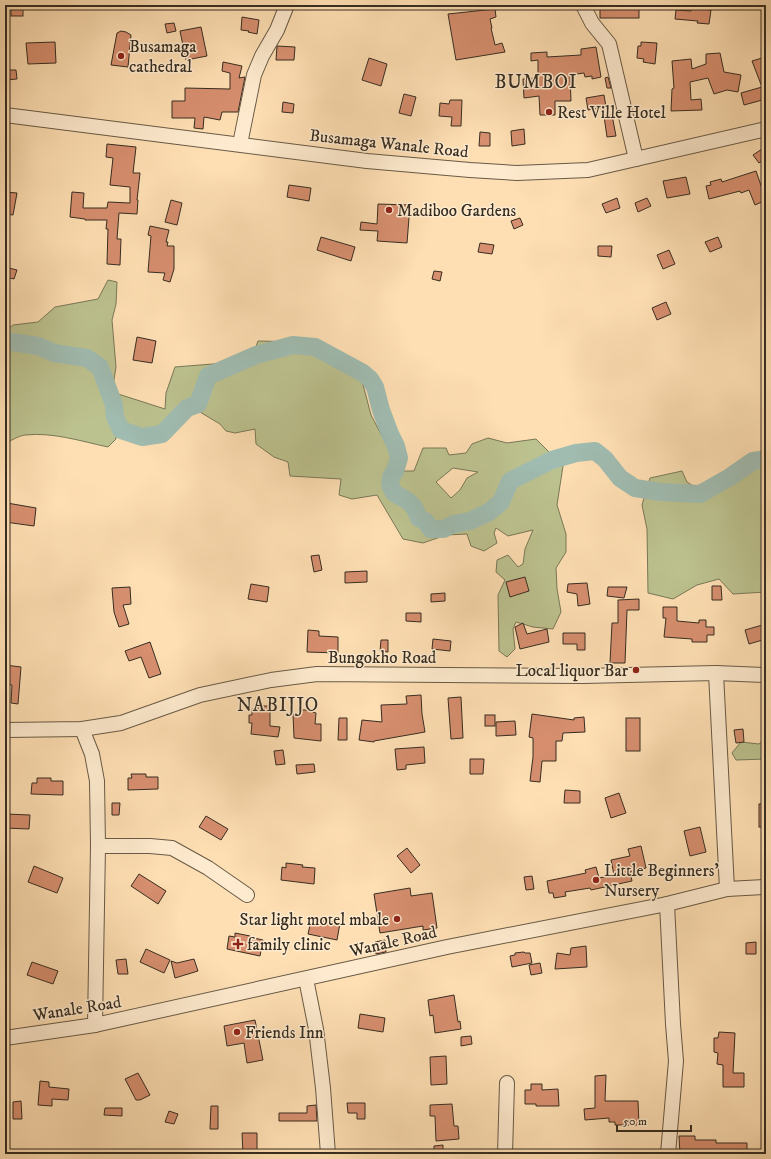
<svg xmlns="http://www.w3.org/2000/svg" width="771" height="1159" font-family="'IM FELL DW Pica',serif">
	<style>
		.green { fill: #bcc28f; stroke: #797858; fill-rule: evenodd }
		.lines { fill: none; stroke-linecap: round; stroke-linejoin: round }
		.river { stroke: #a0bcb1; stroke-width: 18 }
		.building { fill: #d78f6f; stroke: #362d21 }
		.minor-casing { stroke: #685a46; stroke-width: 16 }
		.minor { stroke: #feeace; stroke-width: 14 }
		.poi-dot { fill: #8f2418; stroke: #feeace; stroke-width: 1.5 }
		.labels { text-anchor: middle; stroke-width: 3; stroke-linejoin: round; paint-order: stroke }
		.poi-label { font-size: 17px; fill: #362d21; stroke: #feeace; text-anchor: start }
		.street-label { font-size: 17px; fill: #362d21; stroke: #feeace }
		.quarter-label { font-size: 19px; letter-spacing: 1px; fill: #362d21; stroke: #feeace }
	</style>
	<rect width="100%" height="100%" fill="#fedfb3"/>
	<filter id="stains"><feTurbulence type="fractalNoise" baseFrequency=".005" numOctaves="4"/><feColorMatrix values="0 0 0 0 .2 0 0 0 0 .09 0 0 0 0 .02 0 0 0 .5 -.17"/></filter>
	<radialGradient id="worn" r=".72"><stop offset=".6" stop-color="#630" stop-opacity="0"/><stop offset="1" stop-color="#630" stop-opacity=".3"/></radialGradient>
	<g class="green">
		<path d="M108 280 117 282 116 304 112 320 116 367 112 392 165 409 166 393 175 367 225 363H250L258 341 305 342 319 345 342 356 361 377 371 415 400 471H414L423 448H446L449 455 466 453 472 444 488 438 507 443 536 439 563 466 557 505 566 534V552L556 568 557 589 561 612 553 629 533 627 516 622 513 629 515 649 507 657 499 651 498 595 505 580 496 572 497 560 508 555 518 567 523 564 525 549 533 530 508 536 496 528 494 533 497 543 484 551 471 546 467 534 446 535 423 543 403 539 377 495 352 499 339 495 341 479 290 476 288 462 274 457 256 444 255 429 235 433 226 431 220 424 200 412 187 413C166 440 162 443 128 438L123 424 110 407 116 439 108 447C80 441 53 432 25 435 18 436 10 441 5 444V331L13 325 38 322 55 307 98 299ZM453 468 478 472 467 478 460 490 451 498 436 482Z"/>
		<polygon points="764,454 766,455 766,592 733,594 719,579 697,585 673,599 648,593 647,529 642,505 650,478 682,471 687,482 698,489 742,477"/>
		<polygon points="766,738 766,759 736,760 732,753 741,742 759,744"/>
	</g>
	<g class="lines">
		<polyline class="river" points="5,341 38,346 54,353 87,358 100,367 114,405 115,417 121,430 142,437 162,434 187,408 198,404 208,376 256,355 293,345 315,347 363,373 370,379 375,387 381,410 390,434 396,446 399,458 395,471 391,477 390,485 394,493 408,501 414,507 419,518 425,521 431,529 444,529 453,524 470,521 489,512 501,502 510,481 552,460 576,453 595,451 605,459 620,478 635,488 661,492 700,494 730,477 753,461 766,459"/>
	</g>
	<g class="building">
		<rect x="11" y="5" width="12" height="11"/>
		<rect x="600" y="5" width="39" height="13"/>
		<polygon points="691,8 711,10 709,24 697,23 698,21 675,19 676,10 691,11"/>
		<polygon points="495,9 496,17 490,19 492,28 491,28 495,45 502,43 505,52 456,60 448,14"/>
		<polygon points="242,17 259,20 257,34 248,32 249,31 241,30"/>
		<polygon points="174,23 176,31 167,33 165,24"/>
		<polygon points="201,27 207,56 186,60 180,31"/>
		<polygon points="121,31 126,32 131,35 128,67 111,65 117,33"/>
		<polygon points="55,42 56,63 28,64 26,43"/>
		<polygon points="641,42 657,43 655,64 643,62 644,59 637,58 638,46 641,46"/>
		<polygon points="277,46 295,47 294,60 276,60"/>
		<polygon points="596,47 601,77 592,79 592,76 585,77 584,73 570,75 571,101 555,101 555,115 540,115 539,96 524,98 523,79 538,78 538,60 531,61 531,53 547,52 547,57 581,55 581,49"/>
		<polygon points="720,53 724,72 741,75 738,92 727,90 714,94 708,78 690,82 691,100 701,99 702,110 671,111 672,89 674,88 672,61 691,59 692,69 706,64 706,54"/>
		<polygon points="369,58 387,64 381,86 362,80"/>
		<polygon points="762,58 766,69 766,99 744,105 741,93 762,87 752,61"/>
		<polygon points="223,62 242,66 239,78 245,77 238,112 222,112 220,120 204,117 203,129 194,128 195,118 172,118 172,101 185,101 185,88 230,89 230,73 222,71"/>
		<polygon points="5,70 16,70 17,79 5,80"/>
		<polygon points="608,77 611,88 607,88 605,78"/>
		<polygon points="404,94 416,97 411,116 399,113"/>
		<polygon points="604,95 606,107 588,110 586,98"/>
		<polygon points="450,100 462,100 461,126 451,126 452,117 439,116 440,103 449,104"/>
		<polygon points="283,102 294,104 293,113 282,112"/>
		<polygon points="612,115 616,136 607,137 604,116"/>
		<polygon points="524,129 525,144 512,146 511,131"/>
		<polygon points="480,132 490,133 490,146 479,146"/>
		<polygon points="107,144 136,147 133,173 140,173 137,200 138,200 137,214 119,213 117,239 121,239 120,265 107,264 108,229 106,229 107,220 85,220 85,219 70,217 72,192 84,193 83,208 107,208 108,202 130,203 130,187 110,185 113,158 106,157"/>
		<polygon points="762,149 766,154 766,158 759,163 753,155"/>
		<polygon points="756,171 766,200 755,205 749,190 741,193 740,191 709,199 706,186 711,185 710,182 721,179 722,182"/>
		<polygon points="686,177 690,194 667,198 663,181"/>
		<polygon points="289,185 311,188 309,201 287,197"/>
		<polygon points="5,192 17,193 13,215 5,214"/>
		<polygon points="617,198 620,208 606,213 602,204"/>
		<polygon points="647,198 651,206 638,212 635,203"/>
		<polygon points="171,200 182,203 177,225 165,222"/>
		<polygon points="378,204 410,205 407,243 377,241 378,231 360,230 361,222 377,224"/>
		<polygon points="520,218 523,225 514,229 511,221"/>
		<polygon points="150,226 169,230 166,242 168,242 167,246 174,246 174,269 170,282 163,280 165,273 148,272 151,236 148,235"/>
		<polygon points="321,237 355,247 351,261 317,250"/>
		<polygon points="718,237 722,247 710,252 705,242"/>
		<polygon points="480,243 494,245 492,254 478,252"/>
		<polygon points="598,246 612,246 611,257 598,256"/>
		<polygon points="669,250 675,264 663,269 657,255"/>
		<polygon points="5,267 17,270 14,279 5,277"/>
		<polygon points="434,271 442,272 440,281 432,279"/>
		<polygon points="666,302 671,314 657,320 652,308"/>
		<polygon points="137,337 156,341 152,363 133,360"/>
		<polygon points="7,503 36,508 34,526 5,522"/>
		<polygon points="319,555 322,570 314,572 311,556"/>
		<polygon points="367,571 367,582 345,583 345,572"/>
		<polygon points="525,577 529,591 510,597 506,582"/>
		<polygon points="587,583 590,604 578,606 577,594 567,592 568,584"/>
		<polygon points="251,584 269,587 267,602 248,599"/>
		<polygon points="712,586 721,586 722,600 712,600"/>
		<polygon points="130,587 131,604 123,605 129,624 119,627 114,612 112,588"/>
		<polygon points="608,587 627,587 624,598 607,596"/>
		<polygon points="445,593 445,601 431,602 431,594"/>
		<polygon points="639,599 639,610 627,610 625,663 610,663 612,623 618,623 618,600"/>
		<polygon points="663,607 677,607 677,621 699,623 699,620 706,620 706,627 714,627 714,635 707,635 707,642 692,642 692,639 664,637 666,618 663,618"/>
		<polygon points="406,613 421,613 421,622 406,621"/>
		<polygon points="523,623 527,634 547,629 549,642 520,649 515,627"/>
		<polygon points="766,624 766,639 749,644 745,630"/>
		<polygon points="308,630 319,631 319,636 338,637 338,653 307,652"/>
		<polygon points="563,633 585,633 585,650 577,650 577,644 563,644"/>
		<polygon points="433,639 451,641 450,651 432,649"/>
		<polygon points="381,640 388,640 388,652 380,651"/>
		<polygon points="150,642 161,674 149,678 141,657 129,661 125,651"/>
		<polygon points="5,665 21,667 18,704 11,703 12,685 5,684"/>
		<polygon points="421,695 422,714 425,732 374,741 374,742 359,740 362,720 382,722 381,705 407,704 406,696"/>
		<polygon points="461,697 463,738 451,739 448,698"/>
		<polygon points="258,706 270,706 270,726 280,727 278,737 251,734 252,723 249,723 249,715 252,715 252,709 258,709"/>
		<polygon points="302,710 308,710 316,713 315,724 321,724 321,741 294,738 293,714 300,714"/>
		<polygon points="532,714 574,720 574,718 584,717 585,732 563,733 562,741 556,741 556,761 542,761 540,782 530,781 533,757 533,738 529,737"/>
		<rect x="485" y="715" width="10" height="11"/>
		<polygon points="339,718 347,718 347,740 338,740"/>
		<rect x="626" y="718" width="14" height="33"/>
		<polygon points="515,721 516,735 496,736 496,722"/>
		<polygon points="743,729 744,742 736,743 734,730"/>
		<polygon points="424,747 425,763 406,765 406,769 397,770 395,749"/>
		<polygon points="283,750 285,764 276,765 274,751"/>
		<polygon points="470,759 484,759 483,774 470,774"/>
		<polygon points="314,764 315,772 297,774 296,765"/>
		<polygon points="131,774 146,774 146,777 158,777 158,789 128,790 128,778 132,778"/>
		<polygon points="37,778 51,778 51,781 63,781 63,795 31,794 32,783 37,783"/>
		<polygon points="565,790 580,791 580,803 564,803"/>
		<polygon points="619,793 626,813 611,818 605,798"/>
		<polygon points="112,803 120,803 119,815 112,815"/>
		<rect x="759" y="804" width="7" height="23"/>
		<polygon points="5,814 30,815 29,829 5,828"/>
		<polygon points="206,816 228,829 221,840 199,827"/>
		<polygon points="700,827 706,852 690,856 684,831"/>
		<polygon points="641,846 646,868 630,872 632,881 591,890 590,888 565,892 566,896 554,898 553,893 549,893 547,881 586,873 585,870 596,867 599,878 614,875 611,860 630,856 628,849"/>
		<polygon points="407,848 420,865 411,873 397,856"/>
		<polygon points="286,863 303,865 302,867 315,868 314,884 281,880 282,867 286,868"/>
		<polygon points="34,866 63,878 57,893 28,882"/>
		<polygon points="139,874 166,891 158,904 131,886"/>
		<polygon points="532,876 534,889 526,890 524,877"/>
		<polygon points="410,888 411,896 432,893 437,928 423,930 423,926 380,933 374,894"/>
		<polygon points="314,918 340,923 337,940 308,934 311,921 314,922"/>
		<polygon points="235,933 250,936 249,937 263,940 260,956 227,949 229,936 235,937"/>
		<polygon points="385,940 386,952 376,954 375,942"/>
		<polygon points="756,942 756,954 746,954 746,943"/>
		<polygon points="586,946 587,967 555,969 557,953 570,955 571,948"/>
		<polygon points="146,949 170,960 164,973 140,962"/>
		<polygon points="524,952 525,953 530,953 532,963 512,967 510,956 515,955 515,953"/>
		<polygon points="126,959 128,974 118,974 116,960"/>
		<polygon points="194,959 198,971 175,978 171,961 177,963"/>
		<polygon points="32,962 58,971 53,984 27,975"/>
		<polygon points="540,963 542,973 531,975 529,965"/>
		<polygon points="454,995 458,1022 460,1021 461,1029 435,1033 433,1015 430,1016 428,1000"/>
		<polygon points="360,1014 385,1018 383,1032 358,1028"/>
		<polygon points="255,1020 263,1060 247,1063 244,1043 227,1046 224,1026"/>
		<polygon points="719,1032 735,1033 733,1073 744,1073 744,1087 723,1087 723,1065 717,1064 718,1053 714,1052 714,1038 718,1038"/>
		<polygon points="471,1036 472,1044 461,1046 461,1037"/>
		<polygon points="446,1056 447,1084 431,1085 430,1057"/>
		<polygon points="138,1073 150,1095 140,1100 136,1100 125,1079"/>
		<polygon points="606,1075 605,1101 638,1101 639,1125 615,1125 615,1122 609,1122 609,1118 585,1120 584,1109 595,1108 595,1076"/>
		<polygon points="40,1081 49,1082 49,1087 69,1089 68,1100 52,1099 52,1106 38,1105"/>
		<polygon points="531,1084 542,1084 542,1090 558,1089 559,1106 536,1106 536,1104 525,1104 525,1090 531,1090"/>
		<polygon points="21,1101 22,1119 13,1119 13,1102"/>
		<polygon points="347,1103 365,1103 365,1119 357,1119 357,1113 348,1113"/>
		<polygon points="452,1104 454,1126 458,1126 459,1139 436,1141 435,1116 430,1116 430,1105"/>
		<polygon points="316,1105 317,1121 279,1121 279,1113 307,1113 307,1106"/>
		<polygon points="211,1106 218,1106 218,1129 210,1129"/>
		<polygon points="105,1108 122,1108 122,1116 104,1115"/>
		<polygon points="169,1111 178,1114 174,1124 165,1122"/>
		<polygon points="242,1133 257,1133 257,1154 243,1154"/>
		<polygon points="679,1136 695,1136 695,1140 716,1140 716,1143 747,1143 747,1154 680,1154"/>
		<polygon points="443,1145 443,1154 434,1154 434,1146"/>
	</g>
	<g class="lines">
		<defs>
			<g id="minor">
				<polyline points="583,5 592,23 609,44 610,48 636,159"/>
				<polyline points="5,115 367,161 470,170 517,173 588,170 766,129"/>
				<polyline points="240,144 254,75 262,56 277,30 287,5"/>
				<polyline points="716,673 727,889"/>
				<polyline points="82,729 92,754 97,781 98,846 95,1025"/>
				<polyline points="5,730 82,729 121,723 200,695 271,680 317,674 583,676 716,673 766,675"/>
				<polyline points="98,846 150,846 172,848 208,868 247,895"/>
				<polyline points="667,904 673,1024 676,1061 668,1154"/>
				<polyline points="306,979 316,1029 323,1088 328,1154"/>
				<polyline points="5,1038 95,1025 447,947 667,904 727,889 766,887"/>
				<polyline points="505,1154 507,1083"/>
			</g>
		</defs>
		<use href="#minor" class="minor-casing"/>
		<use href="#minor" class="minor"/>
	</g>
	<g class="poi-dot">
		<circle cx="121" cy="56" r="4"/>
		<circle cx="549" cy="112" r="4"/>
		<circle cx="389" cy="210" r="4"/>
		<circle cx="636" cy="670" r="4"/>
		<circle cx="596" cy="880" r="4"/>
		<circle cx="397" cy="919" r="4"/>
		<path d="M236 938h4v4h4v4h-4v4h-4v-4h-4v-4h4z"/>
		<circle cx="237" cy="1032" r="4"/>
	</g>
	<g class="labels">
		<g class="poi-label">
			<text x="129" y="52">Busamaga<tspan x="129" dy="20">cathedral</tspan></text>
			<text x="557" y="118">Rest Ville Hotel</text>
			<text x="397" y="216">Madiboo Gardens</text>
			<text x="628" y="676" text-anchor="end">Local liquor Bar</text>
			<text x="604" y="876">Little Beginners'<tspan x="604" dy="20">Nursery</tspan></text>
			<text x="389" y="925" text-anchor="end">Star light motel mbale</text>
			<text x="247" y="950">family clinic</text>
			<text x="245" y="1038">Friends Inn</text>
		</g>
		<g class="street-label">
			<text transform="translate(389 143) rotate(6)" y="6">Busamaga Wanale Road</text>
			<text x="382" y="663">Bungokho Road</text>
			<text transform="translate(393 941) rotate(-13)" y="6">Wanale Road</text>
			<text transform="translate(77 1008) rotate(-9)" y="6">Wanale Road</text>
		</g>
		<g class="quarter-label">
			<text x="536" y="88">BUMBOI</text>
			<text x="278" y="711">NABIJJO</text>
		</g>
	</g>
	<rect width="771" height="1159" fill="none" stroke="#fedfb3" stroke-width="20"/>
	<rect x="6" y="6" width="759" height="1147" fill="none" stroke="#362d21" stroke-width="2"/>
	<rect x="10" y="10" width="751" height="1139" fill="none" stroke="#362d21"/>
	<path d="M617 1125v6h74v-6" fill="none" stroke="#362d21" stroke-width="2"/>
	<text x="623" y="1125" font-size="12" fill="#362d21" stroke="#feeace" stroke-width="3" paint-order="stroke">50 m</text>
	<rect width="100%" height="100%" filter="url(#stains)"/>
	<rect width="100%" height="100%" fill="url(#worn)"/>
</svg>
